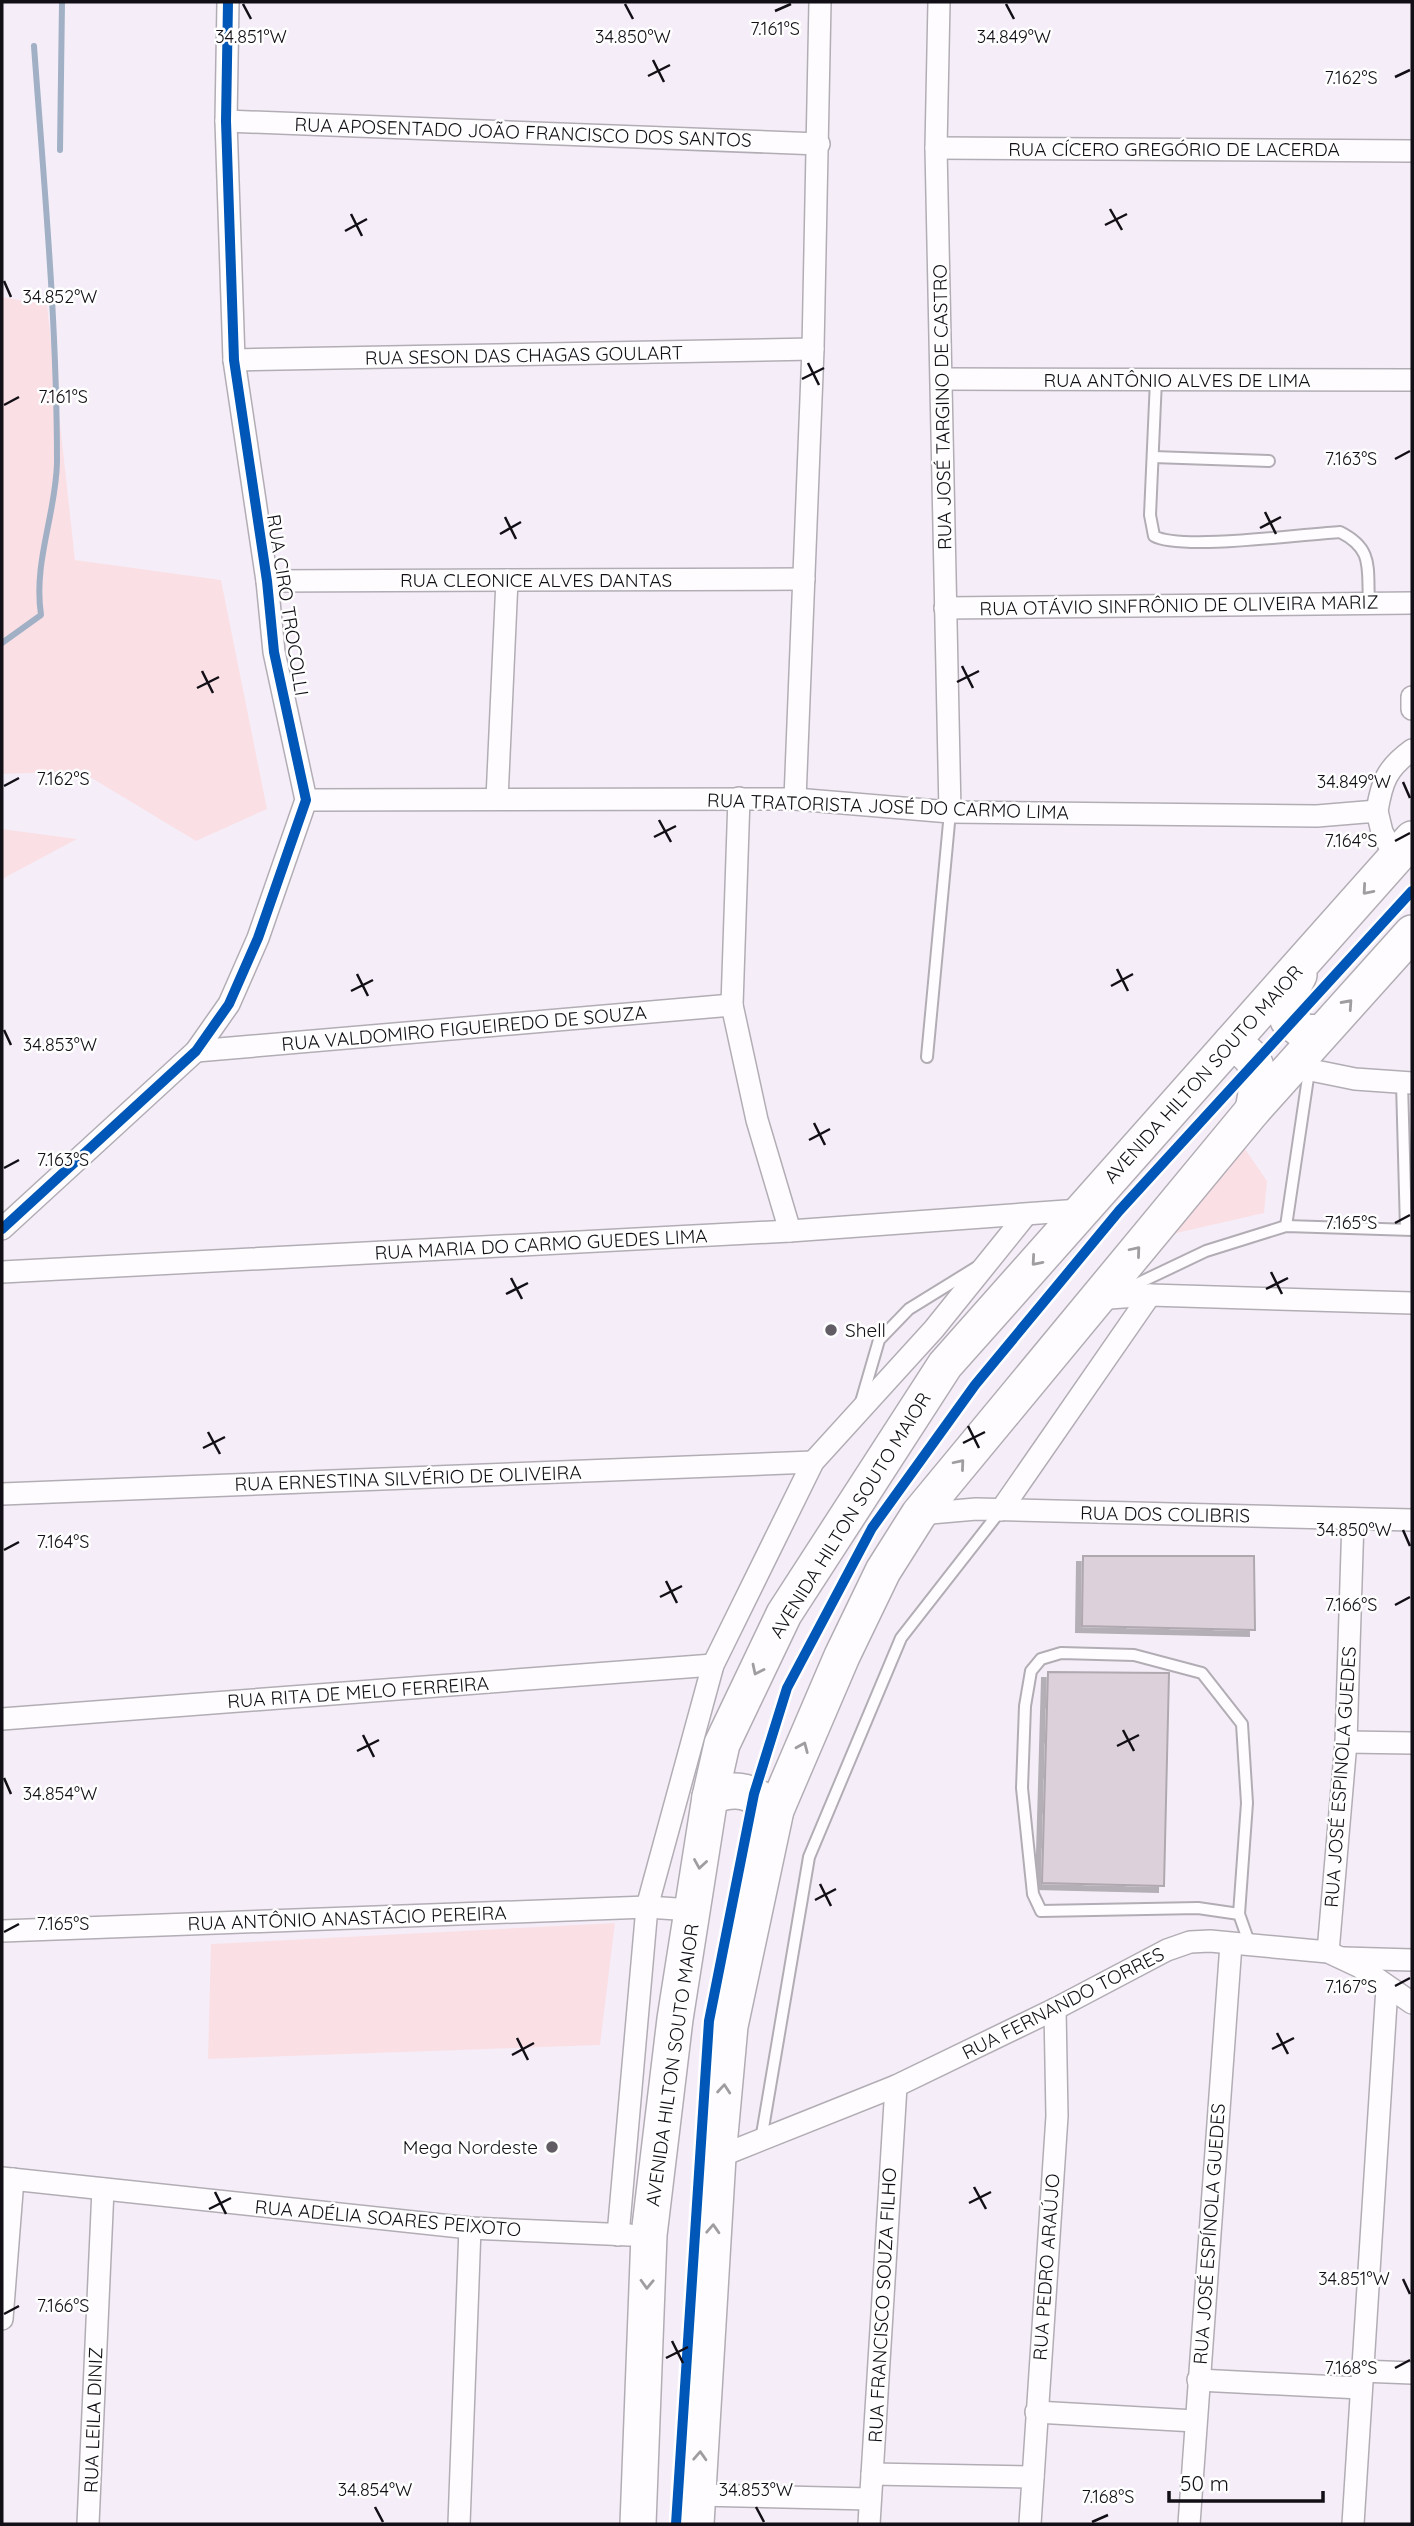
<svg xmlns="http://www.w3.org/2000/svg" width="1414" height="2526" font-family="Quicksand,sans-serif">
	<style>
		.green { fill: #fae0e5 }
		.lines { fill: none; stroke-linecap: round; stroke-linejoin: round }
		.stream { stroke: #a1b0c5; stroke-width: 6 }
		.building { fill: #dcd1da; stroke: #b0a8af; stroke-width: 2; filter: url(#shadow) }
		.service-casing { stroke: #b2adb5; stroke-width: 14 }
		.minor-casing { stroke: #b2adb5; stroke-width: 24 }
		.primary-casing { stroke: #b2adb5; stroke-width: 38 }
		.service { stroke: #fefcfe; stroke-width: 10 }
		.minor { stroke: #fefcfe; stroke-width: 21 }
		.primary { stroke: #fefcfe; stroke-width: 35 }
		.cycleway-casing { stroke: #fff; stroke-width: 15 }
		.cycleway { stroke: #0057b8; stroke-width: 10 }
		.oneway { stroke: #a09da1 }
		.ticks { fill: none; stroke: #130f16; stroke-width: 2.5 }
		.poi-dot { fill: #625d65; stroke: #fff; stroke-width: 2.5 }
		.labels { text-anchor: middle; stroke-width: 5; stroke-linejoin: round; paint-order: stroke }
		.street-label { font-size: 19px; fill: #130f16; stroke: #fff }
		.poi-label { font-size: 19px; fill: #130f16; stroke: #fff; text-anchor: start }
		.ticks-label { font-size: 18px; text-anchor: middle; fill: #130f16; stroke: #fff; stroke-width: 5; stroke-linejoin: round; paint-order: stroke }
	</style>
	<defs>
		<filter id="shadow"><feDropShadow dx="-6" dy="6" stdDeviation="0" flood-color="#0004"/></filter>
	</defs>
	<rect width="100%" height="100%" fill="#f5eef8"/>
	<g class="green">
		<polygon points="2,297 47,305 75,560 221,580 267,809 196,841 80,771 2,774"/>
		<polygon points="2,829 77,839 2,879"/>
		<polygon points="1234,1133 1267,1181 1264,1213 1133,1243"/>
		<polygon points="615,1923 600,2045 208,2059 211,1944"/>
	</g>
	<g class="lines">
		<g class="stream">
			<polyline points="60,150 62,2"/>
			<path d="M2 643 41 615C33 562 56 514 57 462 57 323 44 184 34 46"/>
		</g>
	</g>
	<g class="building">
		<polygon points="1083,1556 1254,1556 1255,1630 1082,1626"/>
		<polygon points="1048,1672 1169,1673 1164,1886 1042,1883"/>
	</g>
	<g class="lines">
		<defs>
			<g id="service">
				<path d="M1156 380 1150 515 1154 536C1180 551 1304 534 1340 532 1374 549 1367 568 1369 602"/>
				<polyline points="1153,457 1269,461"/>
				<polyline points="927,1057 950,812"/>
				<polyline points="1402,1083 1406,1229"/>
				<polyline points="1286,1226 1309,1071"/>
				<polyline points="1122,1291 1206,1251 1286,1226 1412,1230"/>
				<polyline points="861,1402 879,1340 909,1309 977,1267"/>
				<polyline points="1239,1914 1198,1908 1041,1911 1033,1894 1022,1788 1025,1706 1031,1671 1041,1659 1061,1653 1134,1655 1202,1673 1242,1724 1247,1803 1239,1914 1250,1945"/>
				<polyline points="761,2140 809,1857 901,1638 1001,1510"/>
			</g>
			<g id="minor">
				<polyline points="939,2 936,148 950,812"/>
				<polyline points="226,121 819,144"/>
				<polyline points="936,148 1412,151"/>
				<polyline points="234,360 813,349"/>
				<polyline points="942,379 1412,380"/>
				<polyline points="267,581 804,579"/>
				<polyline points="945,608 1412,603"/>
				<polyline points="1412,697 1412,709"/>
				<polyline points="739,798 732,1005 757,1120 790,1231"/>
				<polyline points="497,799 507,580"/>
				<polyline points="795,799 813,349 820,2"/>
				<polyline points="306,800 795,799 950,812 1317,816 1377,811 1382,832 1396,858"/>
				<path d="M1377 811C1382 781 1387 768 1412 750"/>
				<polyline points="196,1051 732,1005"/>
				<polyline points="1291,1066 1355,1079 1412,1083"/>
				<polyline points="2,1229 196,1051 229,1004 258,938 306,800 274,652 267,581 234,360 226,121 228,2"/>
				<polyline points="2,1272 790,1231 1080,1210"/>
				<polyline points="1096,1299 1150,1295 1412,1303"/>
				<polyline points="2,1494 813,1462"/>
				<polyline points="1001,1510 1150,1295"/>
				<polyline points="919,1514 976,1509 1412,1520"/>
				<polyline points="2,1719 713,1665"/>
				<polyline points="1346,1742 1412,1743"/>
				<polyline points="2,1931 647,1907 692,1910"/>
				<polyline points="1328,1952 1346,1742 1353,1519"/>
				<polyline points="1344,1958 1412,1960"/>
				<polyline points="718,2157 896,2086 1055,2009 1167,1950 1190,1942 1210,1941 1328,1952 1360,1967 1412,2003"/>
				<polyline points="2,2178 470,2228 630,2235"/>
				<polyline points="618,2235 647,1907 713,1665 813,1462 934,1329 1025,1216"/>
				<polyline points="2,2319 13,2179"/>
				<polyline points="1361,2371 1412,2373"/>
				<polyline points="1198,2380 1360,2388"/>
				<polyline points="1036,2412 1195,2421"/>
				<polyline points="872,2474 1033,2477"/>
				<polyline points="698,2495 870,2499"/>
				<polyline points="88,2524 103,2189"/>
				<polyline points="459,2524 470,2228"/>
				<polyline points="869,2524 896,2086"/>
				<polyline points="1030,2524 1057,2116 1055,2009"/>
				<polyline points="1189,2524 1231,1944"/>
				<polyline points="1353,2524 1387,1987"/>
			</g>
			<g id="primary">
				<polyline points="1299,975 1287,999 1288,1020 1304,1032 1321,1033"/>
				<path d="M1231 1043C1265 1060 1259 1077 1253 1110"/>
				<path d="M710 1797C738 1785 753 1792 776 1810"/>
				<polyline points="638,2524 649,2235 675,2019 710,1797 722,1744 784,1614 945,1365 1412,839"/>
				<polyline points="696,2524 718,2157 730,2026 776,1810 842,1656 883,1571 919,1514 1253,1110 1412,933"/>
			</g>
		</defs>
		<use href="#service" class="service-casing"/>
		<use href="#minor" class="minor-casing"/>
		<use href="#primary" class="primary-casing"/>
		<use href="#service" class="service"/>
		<use href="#minor" class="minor"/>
		<use href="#primary" class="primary"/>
		<defs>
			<g id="cycleway">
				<polyline points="2,1229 196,1051 229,1004 258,938 306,800 274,652 267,581 234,360 226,121 228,2"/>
				<polyline points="676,2524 709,2021 754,1794 787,1688 872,1528 975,1385 1119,1211 1412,891"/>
			</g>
		</defs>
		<use href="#cycleway" class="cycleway-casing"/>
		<use href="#cycleway" class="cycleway"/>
	</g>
	<defs><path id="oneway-chevron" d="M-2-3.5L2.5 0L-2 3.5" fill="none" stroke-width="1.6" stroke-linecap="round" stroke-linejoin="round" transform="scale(1.75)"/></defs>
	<g class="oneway">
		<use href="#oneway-chevron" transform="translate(1367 890) rotate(131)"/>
		<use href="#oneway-chevron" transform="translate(1348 1004) rotate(-48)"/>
		<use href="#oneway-chevron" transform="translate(1136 1251) rotate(-50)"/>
		<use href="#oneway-chevron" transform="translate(1036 1261) rotate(131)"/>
		<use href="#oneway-chevron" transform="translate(960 1464) rotate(-50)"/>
		<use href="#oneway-chevron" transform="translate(757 1670) rotate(116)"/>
		<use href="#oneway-chevron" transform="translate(803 1747) rotate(-67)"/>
		<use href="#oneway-chevron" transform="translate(700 1864) rotate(99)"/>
		<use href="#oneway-chevron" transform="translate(724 2089) rotate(-85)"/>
		<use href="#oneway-chevron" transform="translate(713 2229) rotate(-87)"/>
		<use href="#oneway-chevron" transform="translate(647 2284) rotate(92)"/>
		<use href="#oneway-chevron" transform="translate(700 2456) rotate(-87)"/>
	</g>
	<path class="ticks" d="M243 4 251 19M625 4 633 19M1006 4 1014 19M775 11 791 4M653 60 664 82M648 76 670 65M1395 77 1410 70M1110 209 1122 230M351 214 362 236M1105 225 1127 214M345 231 367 219M4 281 11 297M808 363 819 385M802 379 824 368M4 405 19 397M1395 459 1410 451M1265 512 1276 534M505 517 516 539M1260 528 1281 517M500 534 521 522M962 666 973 688M202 671 213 693M957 682 979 671M197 688 219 677M1403 782 1410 798M4 786 19 778M659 820 671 842M654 837 676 826M1395 841 1410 833M1117 969 1128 991M357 974 368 996M1111 986 1133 974M351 991 373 980M4 1030 11 1045M814 1123 825 1145M809 1140 830 1129M4 1168 19 1160M1395 1223 1410 1215M1271 1272 1282 1294M511 1278 522 1299M1266 1289 1288 1278M506 1294 528 1283M968 1426 979 1448M208 1432 220 1454M963 1443 985 1432M203 1448 225 1437M1403 1530 1410 1546M4 1550 19 1542M666 1581 677 1603M660 1597 682 1586M1395 1605 1410 1597M1123 1730 1134 1751M363 1735 374 1757M1117 1746 1139 1735M357 1751 379 1740M4 1778 11 1794M820 1884 831 1906M815 1900 836 1889M4 1932 19 1924M1395 1986 1410 1978M1277 2033 1288 2054M517 2038 528 2060M1272 2049 1294 2038M512 2055 534 2043M974 2187 986 2209M215 2192 226 2214M969 2203 991 2192M209 2209 231 2198M1403 2279 1410 2294M4 2314 19 2306M672 2341 683 2363M666 2358 688 2347M1395 2368 1410 2360M375 2507 383 2522M756 2507 764 2522M1092 2522 1108 2515"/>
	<g class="poi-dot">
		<circle cx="831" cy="1330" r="7"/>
		<circle cx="552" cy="2147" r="7"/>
	</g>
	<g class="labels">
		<g class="street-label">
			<text transform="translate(523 132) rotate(2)" y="7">RUA APOSENTADO JOÃO FRANCISCO DOS SANTOS</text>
			<text x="1174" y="156">RUA CÍCERO GREGÓRIO DE LACERDA</text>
			<text transform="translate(524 355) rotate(-1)" y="7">RUA SESON DAS CHAGAS GOULART</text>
			<text x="1177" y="387">RUA ANTÔNIO ALVES DE LIMA</text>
			<text transform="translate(942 407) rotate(-91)" y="7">RUA JOSÉ TARGINO DE CASTRO</text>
			<text x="536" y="587">RUA CLEONICE ALVES DANTAS</text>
			<text transform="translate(288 605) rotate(81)" y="7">RUA CIRO TROCOLLI</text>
			<text transform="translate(1179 605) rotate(-1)" y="7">RUA OTÁVIO SINFRÔNIO DE OLIVEIRA MARIZ</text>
			<text transform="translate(888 806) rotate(2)" y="7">RUA TRATORISTA JOSÉ DO CARMO LIMA</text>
			<text transform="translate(464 1028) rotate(-5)" y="7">RUA VALDOMIRO FIGUEIREDO DE SOUZA</text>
			<text transform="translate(1203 1074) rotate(-48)" y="7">AVENIDA HILTON SOUTO MAIOR</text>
			<text transform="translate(541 1244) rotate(-3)" y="7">RUA MARIA DO CARMO GUEDES LIMA</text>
			<text transform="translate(408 1478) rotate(-2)" y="7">RUA ERNESTINA SILVÉRIO DE OLIVEIRA</text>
			<text transform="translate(1165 1514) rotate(1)" y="7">RUA DOS COLIBRIS</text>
			<text transform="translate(850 1515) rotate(-58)" y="7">AVENIDA HILTON SOUTO MAIOR</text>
			<text transform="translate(358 1692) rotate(-4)" y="7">RUA RITA DE MELO FERREIRA</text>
			<text transform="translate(1340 1777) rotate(-86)" y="7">RUA JOSÉ ESPINOLA GUEDES</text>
			<text transform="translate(347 1918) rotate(-2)" y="7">RUA ANTÔNIO ANASTÁCIO PEREIRA</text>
			<text transform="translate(1063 2003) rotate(-27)" y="7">RUA FERNANDO TORRES</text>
			<text transform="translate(672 2065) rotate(-82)" y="7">AVENIDA HILTON SOUTO MAIOR</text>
			<text transform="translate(388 2218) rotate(5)" y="7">RUA ADÉLIA SOARES PEIXOTO</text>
			<text transform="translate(1209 2234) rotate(-86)" y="7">RUA JOSÉ ESPÍNOLA GUEDES</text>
			<text transform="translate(1046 2267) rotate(-86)" y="7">RUA PEDRO ARAÚJO</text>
			<text transform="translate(882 2305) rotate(-87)" y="7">RUA FRANCISCO SOUZA FILHO</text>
			<text transform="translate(93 2420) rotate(-88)" y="7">RUA LEILA DINIZ</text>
		</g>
		<g class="poi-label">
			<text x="845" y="1337">Shell</text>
			<text x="538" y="2154" text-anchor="end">Mega Nordeste</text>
		</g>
	</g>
	<g class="ticks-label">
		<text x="775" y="35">7.161°S</text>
		<text x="251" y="43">34.851°W</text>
		<text x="633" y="43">34.850°W</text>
		<text x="1014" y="43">34.849°W</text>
		<text x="1351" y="84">7.162°S</text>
		<text x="60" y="303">34.852°W</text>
		<text x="63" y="403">7.161°S</text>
		<text x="1351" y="465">7.163°S</text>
		<text x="63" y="785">7.162°S</text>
		<text x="1354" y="788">34.849°W</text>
		<text x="1351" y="847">7.164°S</text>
		<text x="60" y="1051">34.853°W</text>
		<text x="63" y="1166">7.163°S</text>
		<text x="1351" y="1229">7.165°S</text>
		<text x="1354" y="1536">34.850°W</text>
		<text x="63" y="1548">7.164°S</text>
		<text x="1351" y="1611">7.166°S</text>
		<text x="60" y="1800">34.854°W</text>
		<text x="63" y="1930">7.165°S</text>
		<text x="1351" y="1993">7.167°S</text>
		<text x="1354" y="2285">34.851°W</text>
		<text x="63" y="2312">7.166°S</text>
		<text x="1351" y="2374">7.168°S</text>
		<text x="375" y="2496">34.854°W</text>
		<text x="756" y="2496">34.853°W</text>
		<text x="1108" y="2503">7.168°S</text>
	</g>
	<rect width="1414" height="2526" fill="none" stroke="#130f16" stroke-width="7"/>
	<path d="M1169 2491v10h154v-10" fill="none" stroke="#130f16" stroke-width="3.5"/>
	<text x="1180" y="2491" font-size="21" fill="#130f16" stroke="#ffffff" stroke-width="5" paint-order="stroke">50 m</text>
</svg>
